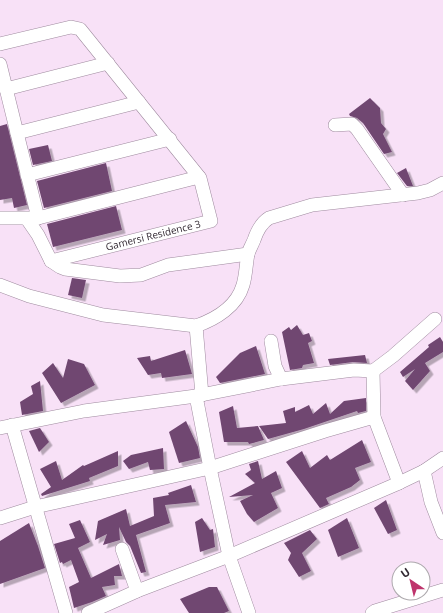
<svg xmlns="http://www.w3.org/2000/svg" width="443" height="613" font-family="'Open Sans',sans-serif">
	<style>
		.building { fill: #704771; filter: url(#shadow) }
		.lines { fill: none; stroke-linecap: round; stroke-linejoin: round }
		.minor-casing { stroke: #9f8b9f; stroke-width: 14 }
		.minor { stroke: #fff; stroke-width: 13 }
		.labels { text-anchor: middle; stroke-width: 4; stroke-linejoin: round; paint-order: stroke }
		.street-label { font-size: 10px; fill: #322932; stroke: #fff }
	</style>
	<defs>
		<filter id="shadow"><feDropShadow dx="3.5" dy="3.5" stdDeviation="0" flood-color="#0004"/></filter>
	</defs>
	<rect width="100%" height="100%" fill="#f8e1f7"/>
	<g class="building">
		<polygon points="370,98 380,108 381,123 386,129 383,134 392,152 384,154 363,123 357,118 350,116 349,114"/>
		<polygon points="7,124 27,205 14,208 12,198 0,200 0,126"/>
		<polygon points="48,145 52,161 33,165 29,149"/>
		<polygon points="106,163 112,191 44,208 37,181"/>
		<polygon points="406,168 413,186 407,186 397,173"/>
		<polygon points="116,206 122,230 53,247 47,224"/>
		<polygon points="72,278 86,280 82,298 68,295"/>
		<polygon points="297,325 303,335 309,333 312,341 308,343 314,363 303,365 302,368 290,370 282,332 289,327 291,330"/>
		<polygon points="440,337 443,342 443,352 425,363 430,371 413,390 405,381 415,369 403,377 400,372 429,347 428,345"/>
		<polygon points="256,346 265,374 220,383 216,377 240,353"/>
		<polygon points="185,350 192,374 162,378 161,373 148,375 137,358 150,356 151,361"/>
		<polygon points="365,355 367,363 353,362 330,365 328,359"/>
		<polygon points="68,359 84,364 95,385 61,403 42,373 53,363 63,378"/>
		<polygon points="40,381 43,411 22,415 20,402 33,394 31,386"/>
		<polygon points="366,398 366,411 358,413 357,411 304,429 268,439 259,426 286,423 283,411 295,407 295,412 309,405 313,414 326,403 330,414 344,401"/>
		<polygon points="233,406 237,428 258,426 264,440 249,444 248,442 224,442 219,412"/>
		<polygon points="186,421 198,447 200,458 179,463 169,432"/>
		<polygon points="40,428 49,442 39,452 29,431"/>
		<polygon points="362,440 371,462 355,468 360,480 351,487 326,498 329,504 320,508 286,462 302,451 310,468 327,455 330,460"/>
		<polygon points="163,448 164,469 150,470 148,462 129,469 123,461 131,455"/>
		<polygon points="118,451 118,466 89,478 90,481 42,496 41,494 51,487 40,469 56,461 62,480 83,465 84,466"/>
		<polygon points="258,461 262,479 276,471 282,488 271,493 278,508 254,522 247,514 240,501 253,495 229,497 255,483 245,474 251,470 249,464"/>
		<polygon points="191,485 196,502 165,505 170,523 136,535 146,572 141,573 130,546 126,542 119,527 120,540 103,545 107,534 95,540 98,521 126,509 130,526 154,516 153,498 169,495 168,493"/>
		<polygon points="386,500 397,530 388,534 374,508"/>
		<polygon points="202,518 210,530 213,529 215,547 200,552 195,522"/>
		<polygon points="347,518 359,548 338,557 328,530"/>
		<polygon points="80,520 90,542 78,548 91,578 119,564 122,576 114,576 115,585 102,587 106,596 92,602 74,608 69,587 79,582 71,560 63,564 62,562 60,563 54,544 75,538 69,524"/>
		<polygon points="29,523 38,546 45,568 0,584 0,541"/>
		<polygon points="310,530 317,539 302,553 311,571 299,577 288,560 291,553 284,543"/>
		<polygon points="209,587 217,587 229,611 224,613 189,613 180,599"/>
	</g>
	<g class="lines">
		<defs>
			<g id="minor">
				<polyline points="0,44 71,27 80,29 200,178 211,221 51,261"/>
				<polyline points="0,64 38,218"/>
				<polyline points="6,89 108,63"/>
				<polyline points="335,125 352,124 357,129 403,195"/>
				<polyline points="17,133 139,102"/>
				<polyline points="27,175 170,139"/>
				<polyline points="0,218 38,218 199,177"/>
				<polyline points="27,219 38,235 51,261 60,267 65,269 120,276 141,275 168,265 248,254"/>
				<path d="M0 285 29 296 103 315 196 326C216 319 237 306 243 285 246 275 246 264 248 254 249 250 252 245 254 240 257 231 261 223 269 218L312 205 418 193 430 190 443 183"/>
				<polyline points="196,326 202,395"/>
				<polyline points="271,341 275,366 281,379"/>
				<polyline points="373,371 393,356 435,319"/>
				<polyline points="196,396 210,468 229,556 249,613"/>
				<polyline points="12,425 66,613"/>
				<polyline points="0,428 84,411 196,396 281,379 354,370 373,371 374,417 399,483"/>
				<polyline points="424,471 431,502 443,533"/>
				<polyline points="0,518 35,507 210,468 325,431 374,417"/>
				<polyline points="122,549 137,591"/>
				<polyline points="88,613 137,591 229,556 399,483 424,471 443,458"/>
				<polyline points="372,613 375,611 443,590"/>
			</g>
		</defs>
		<use href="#minor" class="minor-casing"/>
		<use href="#minor" class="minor"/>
	</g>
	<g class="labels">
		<g class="street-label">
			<text transform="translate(153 235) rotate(-14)" y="4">Gamersi Residence 3</text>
		</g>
	</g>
	<g transform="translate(411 581) rotate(325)"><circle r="19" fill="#ffffff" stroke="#ada9ad"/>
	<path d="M0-3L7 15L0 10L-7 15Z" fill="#be346c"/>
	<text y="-6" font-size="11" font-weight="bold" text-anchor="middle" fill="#322932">U</text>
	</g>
</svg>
